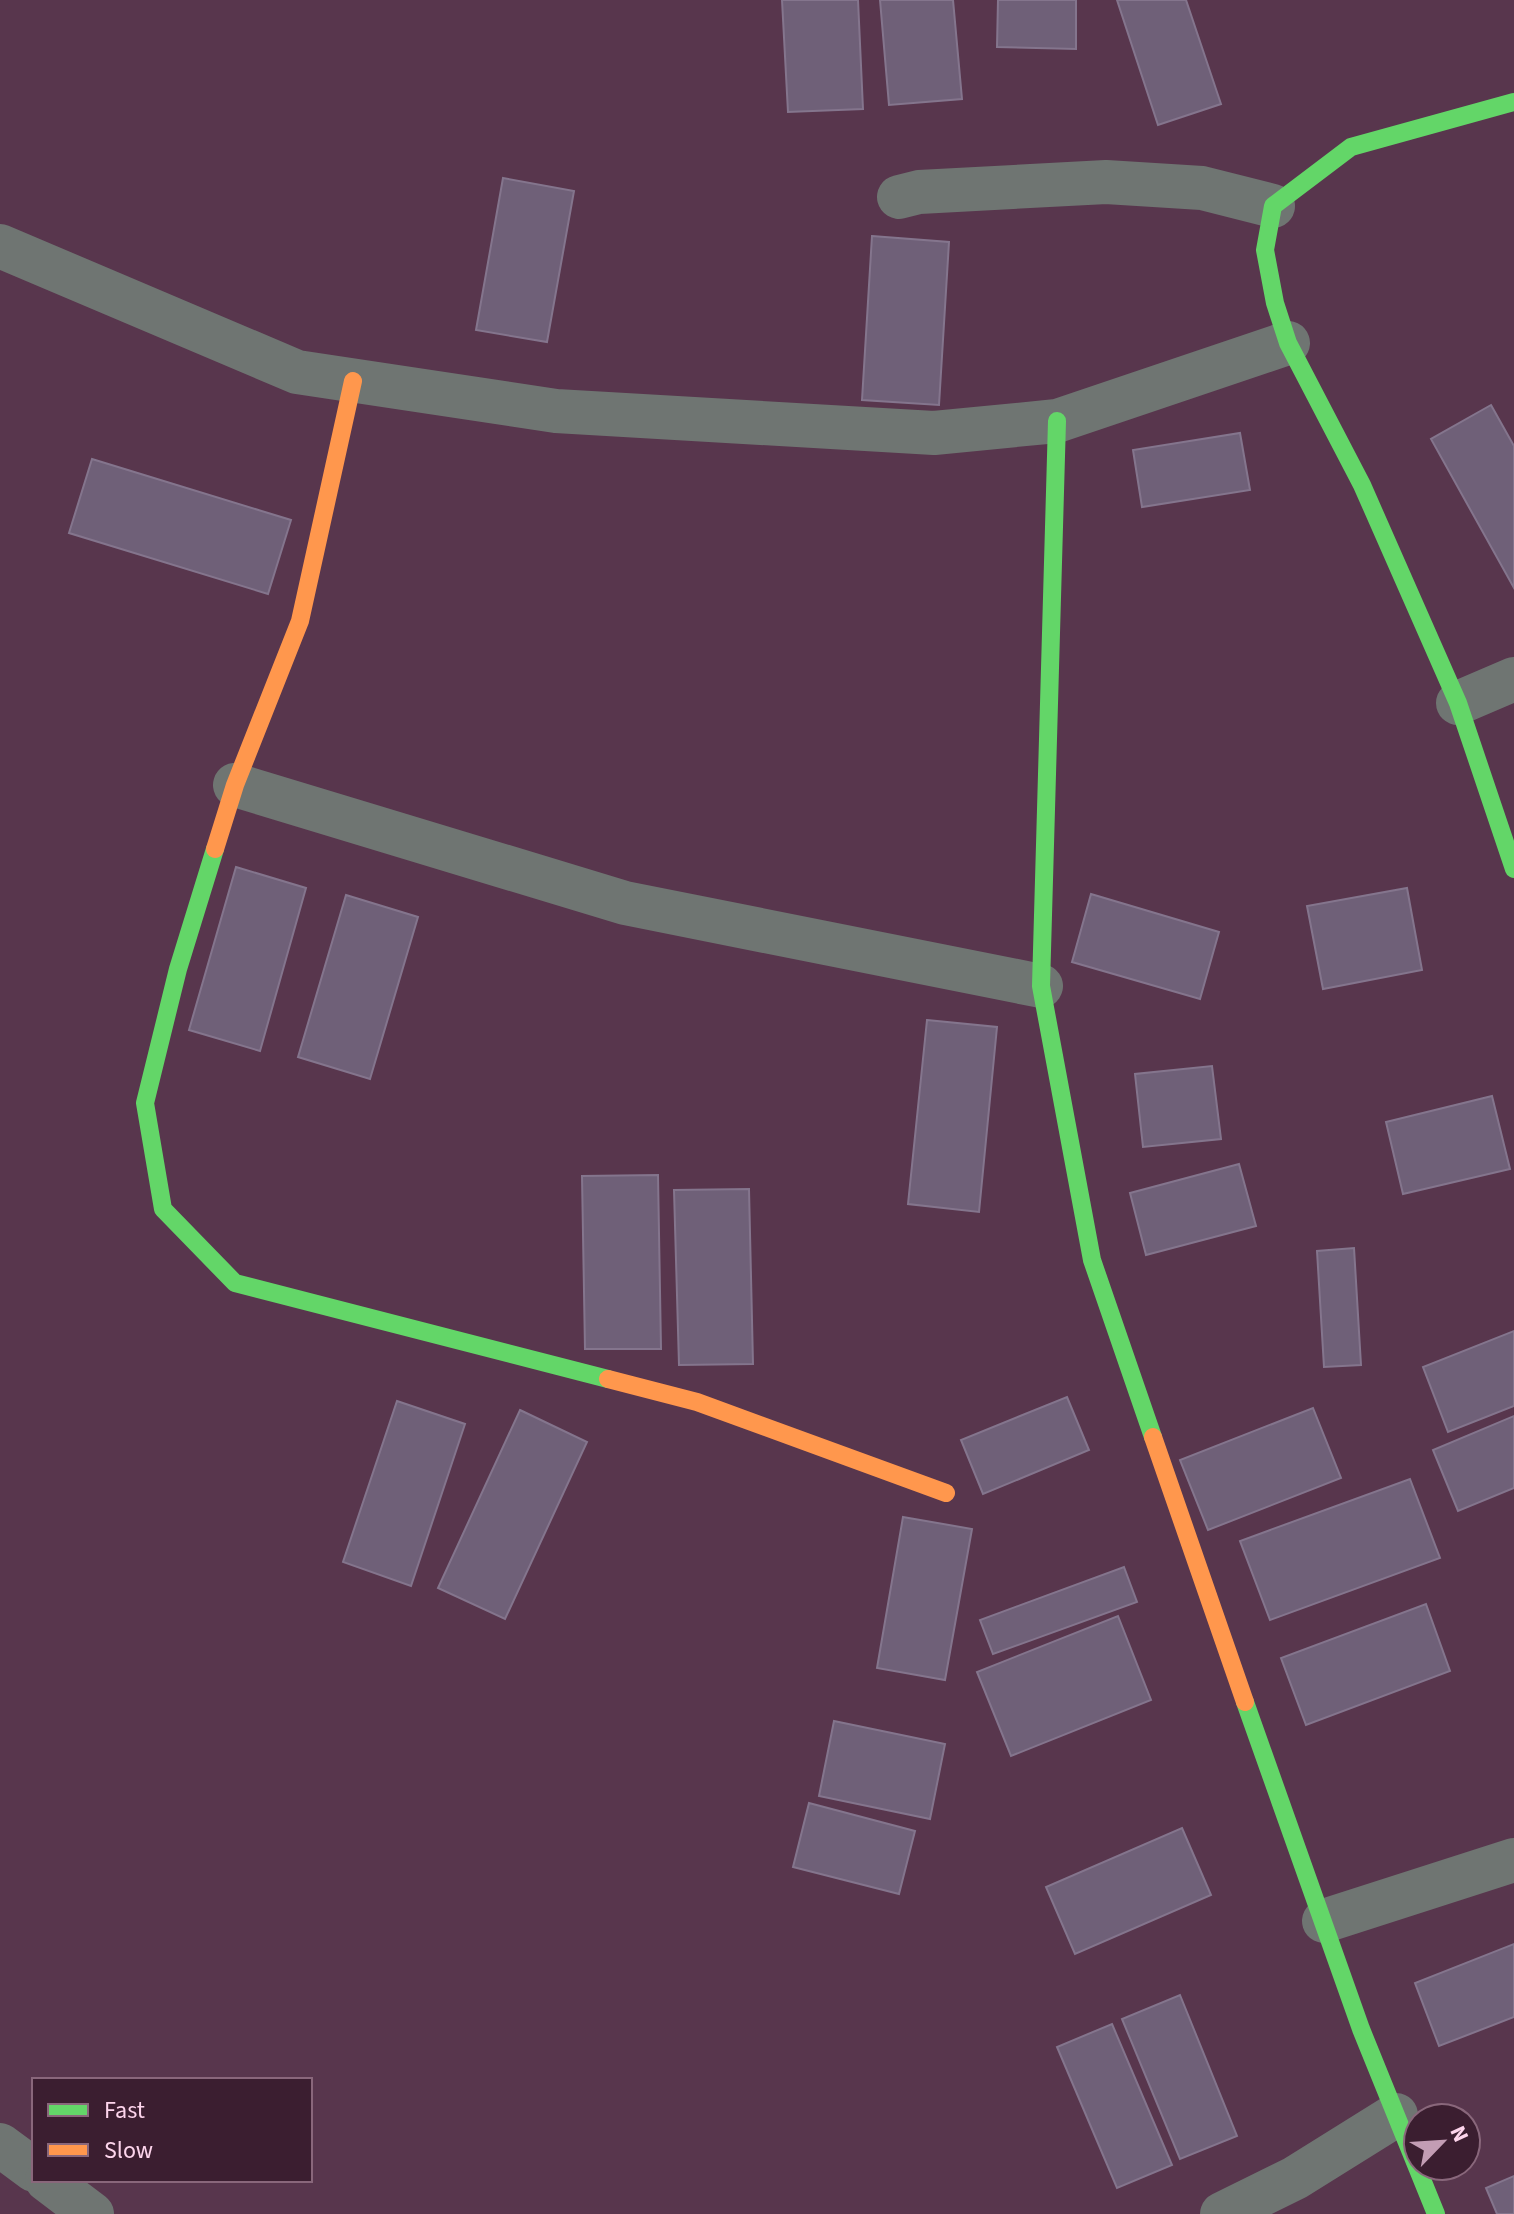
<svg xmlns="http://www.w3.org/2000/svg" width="1514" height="2214" font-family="'Source Sans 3',sans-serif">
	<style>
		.building { fill: #6f6078; stroke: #84758d; stroke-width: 2 }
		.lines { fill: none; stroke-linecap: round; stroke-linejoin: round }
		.street { stroke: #6f7572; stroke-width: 44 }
		.fast { stroke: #63d668; stroke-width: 18 }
		.slow { stroke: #ff974d; stroke-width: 18 }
	</style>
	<rect width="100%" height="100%" fill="#58364d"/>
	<g class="building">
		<polygon points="782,0 858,0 863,109 788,112"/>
		<polygon points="880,0 953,0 962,99 889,105"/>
		<polygon points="998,0 1076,0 1076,49 997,47"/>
		<polygon points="1117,0 1186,0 1221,104 1158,125"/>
		<polygon points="503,178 574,191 547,342 476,330"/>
		<polygon points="872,236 949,242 939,405 862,400"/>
		<polygon points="1491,405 1514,446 1514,588 1431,439"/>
		<polygon points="1240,433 1250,490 1142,507 1133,450"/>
		<polygon points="92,459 291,520 268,594 69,533"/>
		<polygon points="236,867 306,888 260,1051 189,1030"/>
		<polygon points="1407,888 1422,970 1323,989 1307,906"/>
		<polygon points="1091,894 1219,932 1200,999 1072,962"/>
		<polygon points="346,895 418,917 370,1079 298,1057"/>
		<polygon points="927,1020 997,1027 979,1212 908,1204"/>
		<polygon points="1212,1066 1221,1139 1143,1147 1135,1074"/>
		<polygon points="1492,1096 1510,1169 1403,1194 1386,1122"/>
		<polygon points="1239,1164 1256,1226 1146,1255 1130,1193"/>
		<polygon points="658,1175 661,1349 585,1349 582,1176"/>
		<polygon points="749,1189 753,1364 679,1365 674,1190"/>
		<polygon points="1354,1248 1361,1365 1324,1367 1317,1251"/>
		<polygon points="1514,1331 1514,1406 1448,1432 1423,1367"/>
		<polygon points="1067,1397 1089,1450 983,1494 961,1440"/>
		<polygon points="397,1401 465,1424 411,1586 343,1562"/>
		<polygon points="1313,1408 1341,1478 1208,1530 1180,1460"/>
		<polygon points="520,1410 587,1442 505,1619 438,1588"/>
		<polygon points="1514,1416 1514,1488 1458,1511 1433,1450"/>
		<polygon points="1410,1479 1440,1558 1270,1620 1240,1541"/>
		<polygon points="903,1517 972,1529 945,1680 877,1668"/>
		<polygon points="1124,1567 1137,1602 993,1654 980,1620"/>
		<polygon points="1426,1604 1450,1671 1306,1725 1281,1658"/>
		<polygon points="1118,1616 1151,1700 1011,1756 977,1672"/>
		<polygon points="834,1721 945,1744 930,1819 819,1796"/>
		<polygon points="809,1803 915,1831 899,1894 793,1867"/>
		<polygon points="1182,1828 1211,1895 1075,1954 1046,1887"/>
		<polygon points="1514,1944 1514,2017 1439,2046 1415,1983"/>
		<polygon points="1180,1995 1237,2136 1180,2159 1122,2019"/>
		<polygon points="1112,2024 1172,2165 1117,2188 1057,2047"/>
		<polygon points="1514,2176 1514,2214 1497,2214 1486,2188"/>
	</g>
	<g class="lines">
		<g class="street">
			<polyline points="899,197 919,192 1106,182 1202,188 1273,206"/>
			<polyline points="0,246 297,372 556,411 934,433 1057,421 1288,343"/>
			<polyline points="1458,703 1514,679"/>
			<polyline points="235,785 625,903 1041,986"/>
			<polyline points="1324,1921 1514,1860"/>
			<polyline points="0,2145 34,2170"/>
			<polyline points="47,2180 92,2214"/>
			<polyline points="1222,2214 1295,2178 1396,2115"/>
		</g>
		<g class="fast">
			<polyline points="1514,102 1351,147 1273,206 1265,250 1275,303 1288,343 1362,485 1458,703 1514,869"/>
			<polyline points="1057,421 1041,986 1092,1260 1153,1437"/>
			<polyline points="215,849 178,969 145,1103 163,1209 235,1283 608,1379"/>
			<polyline points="1245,1702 1361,2029 1436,2214"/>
		</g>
		<g class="slow">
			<polyline points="215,849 235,785 300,621 353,381"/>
			<polyline points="608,1379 697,1402 946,1493"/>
			<polyline points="1153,1437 1245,1702"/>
		</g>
	</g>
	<rect x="32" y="2078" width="280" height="104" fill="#3b1e30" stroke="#89677b" stroke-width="2"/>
	<rect x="48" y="2104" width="40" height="12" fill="#63d668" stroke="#89677b" stroke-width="2"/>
	<text x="104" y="2118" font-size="24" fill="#fdd5ec">Fast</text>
	<rect x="48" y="2144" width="40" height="12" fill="#ff974d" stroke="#89677b" stroke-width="2"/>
	<text x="104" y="2158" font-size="24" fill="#fdd5ec">Slow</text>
	<g transform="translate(1442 2142) rotate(65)"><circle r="38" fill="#3b1e30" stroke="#89677b" stroke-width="2"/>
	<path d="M0-6L14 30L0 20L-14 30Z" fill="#c39db4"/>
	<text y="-12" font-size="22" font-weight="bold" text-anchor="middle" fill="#fdd5ec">N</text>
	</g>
</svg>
